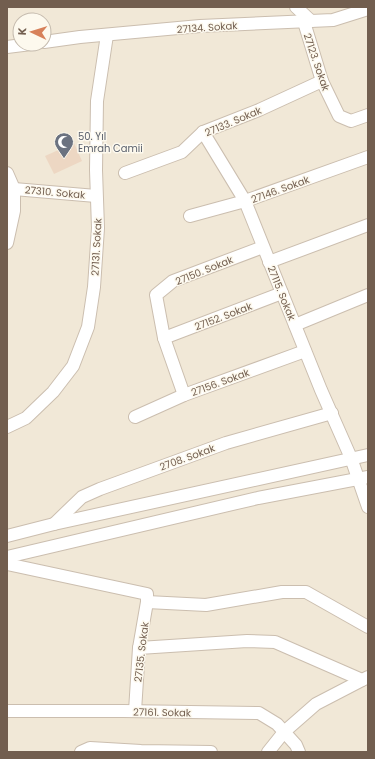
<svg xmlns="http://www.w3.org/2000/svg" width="375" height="759" font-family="Poppins,sans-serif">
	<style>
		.residential { fill: #f1e8d7; fill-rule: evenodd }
		.building { fill: #edd7c3 }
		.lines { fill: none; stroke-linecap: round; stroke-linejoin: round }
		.minor-casing { stroke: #cbbeaf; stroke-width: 14 }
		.minor { stroke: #fff; stroke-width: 12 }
		.labels { text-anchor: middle; stroke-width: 3; stroke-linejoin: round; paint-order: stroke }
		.street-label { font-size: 10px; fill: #725e4f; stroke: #fdf9ee }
		.worship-label { font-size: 10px; fill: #5b616d; stroke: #fdf9ee; text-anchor: start }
	</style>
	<rect width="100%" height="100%" fill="#faf5e8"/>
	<path class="residential" d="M7 7H368V752H7ZM20 20H44V44H20Z"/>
	<polygon class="building" points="74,143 82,161 54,174 45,156"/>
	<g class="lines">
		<defs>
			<g id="minor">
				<polyline points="296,7 311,21"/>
				<polyline points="304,22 322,81 339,116 351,121 368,115"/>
				<polyline points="44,42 80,37 200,26 333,20 368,9"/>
				<polyline points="7,47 31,44"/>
				<polyline points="203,132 245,201 321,390 351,458 368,507"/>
				<polyline points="7,173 14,189 14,211 7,243"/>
				<polyline points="125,173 182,152 203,132 259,110 322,81"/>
				<polyline points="14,189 96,196"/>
				<polyline points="190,216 245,201 368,157"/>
				<polyline points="269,262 368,225"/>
				<polyline points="295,325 368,295"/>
				<polyline points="164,338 282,293"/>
				<polyline points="184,395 164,338 156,295 173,281 263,247"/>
				<polyline points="135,417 184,395 305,351"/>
				<polyline points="7,427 26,418 53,392 73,366 88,327 94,287 98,228 96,170 97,101 107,35"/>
				<polyline points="54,524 82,497 100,489 226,443 332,413"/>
				<polyline points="7,536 54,524 368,455"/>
				<polyline points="7,557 258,498 368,477"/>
				<polyline points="7,564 147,594 147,602 139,648 135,711"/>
				<polyline points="147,602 206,605 282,592 306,592 368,627"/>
				<polyline points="139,648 247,641 275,642 362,680"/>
				<polyline points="7,711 123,711 259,713 277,724 296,745 299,752"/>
				<polyline points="81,752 90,748 141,751 211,752"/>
				<polyline points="268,752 284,732 316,704 368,677"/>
			</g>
		</defs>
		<use href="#minor" class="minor-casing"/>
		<use href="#minor" class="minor"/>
	</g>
	<defs>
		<symbol id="mosque-pin" viewBox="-11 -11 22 30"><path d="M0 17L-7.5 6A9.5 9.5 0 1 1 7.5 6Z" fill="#6b7280" stroke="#fdf9ee"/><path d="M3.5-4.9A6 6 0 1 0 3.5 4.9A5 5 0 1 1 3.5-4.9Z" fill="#fff"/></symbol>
	</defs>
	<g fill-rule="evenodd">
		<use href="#mosque-pin" x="53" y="131" width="22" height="30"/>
	</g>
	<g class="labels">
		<g class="street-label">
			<text transform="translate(207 27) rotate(-4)" y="4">27134. Sokak</text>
			<text transform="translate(317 62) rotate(71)" y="4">27123. Sokak</text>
			<text transform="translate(233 121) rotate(-23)" y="4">27133. Sokak</text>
			<text transform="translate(280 189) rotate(-20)" y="4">27146. Sokak</text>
			<text transform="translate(55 192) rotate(5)" y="4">27310. Sokak</text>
			<text transform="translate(96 247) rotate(-87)" y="4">27131. Sokak</text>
			<text transform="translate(204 270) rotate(-22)" y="4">27150. Sokak</text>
			<text transform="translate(282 293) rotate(68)" y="4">27115. Sokak</text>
			<text transform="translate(223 316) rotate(-21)" y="4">27152. Sokak</text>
			<text transform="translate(220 382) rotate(-20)" y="4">27156. Sokak</text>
			<text transform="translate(187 457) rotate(-20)" y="4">2708. Sokak</text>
			<text transform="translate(141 652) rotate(-83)" y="4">27135. Sokak</text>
			<text transform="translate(162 712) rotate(1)" y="4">27161. Sokak</text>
		</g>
		<g class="worship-label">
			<text x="78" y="140">50. Yıl<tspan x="78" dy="12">Emrah Camii</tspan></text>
		</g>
	</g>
	<rect width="375" height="759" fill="none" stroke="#725e4f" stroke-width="16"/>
	<g transform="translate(32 32) rotate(274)"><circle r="19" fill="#fdf9ee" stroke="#c5bbae"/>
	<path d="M0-3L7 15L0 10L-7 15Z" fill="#d7815a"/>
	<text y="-6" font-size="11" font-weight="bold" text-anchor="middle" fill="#725e4f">K</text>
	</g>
</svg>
